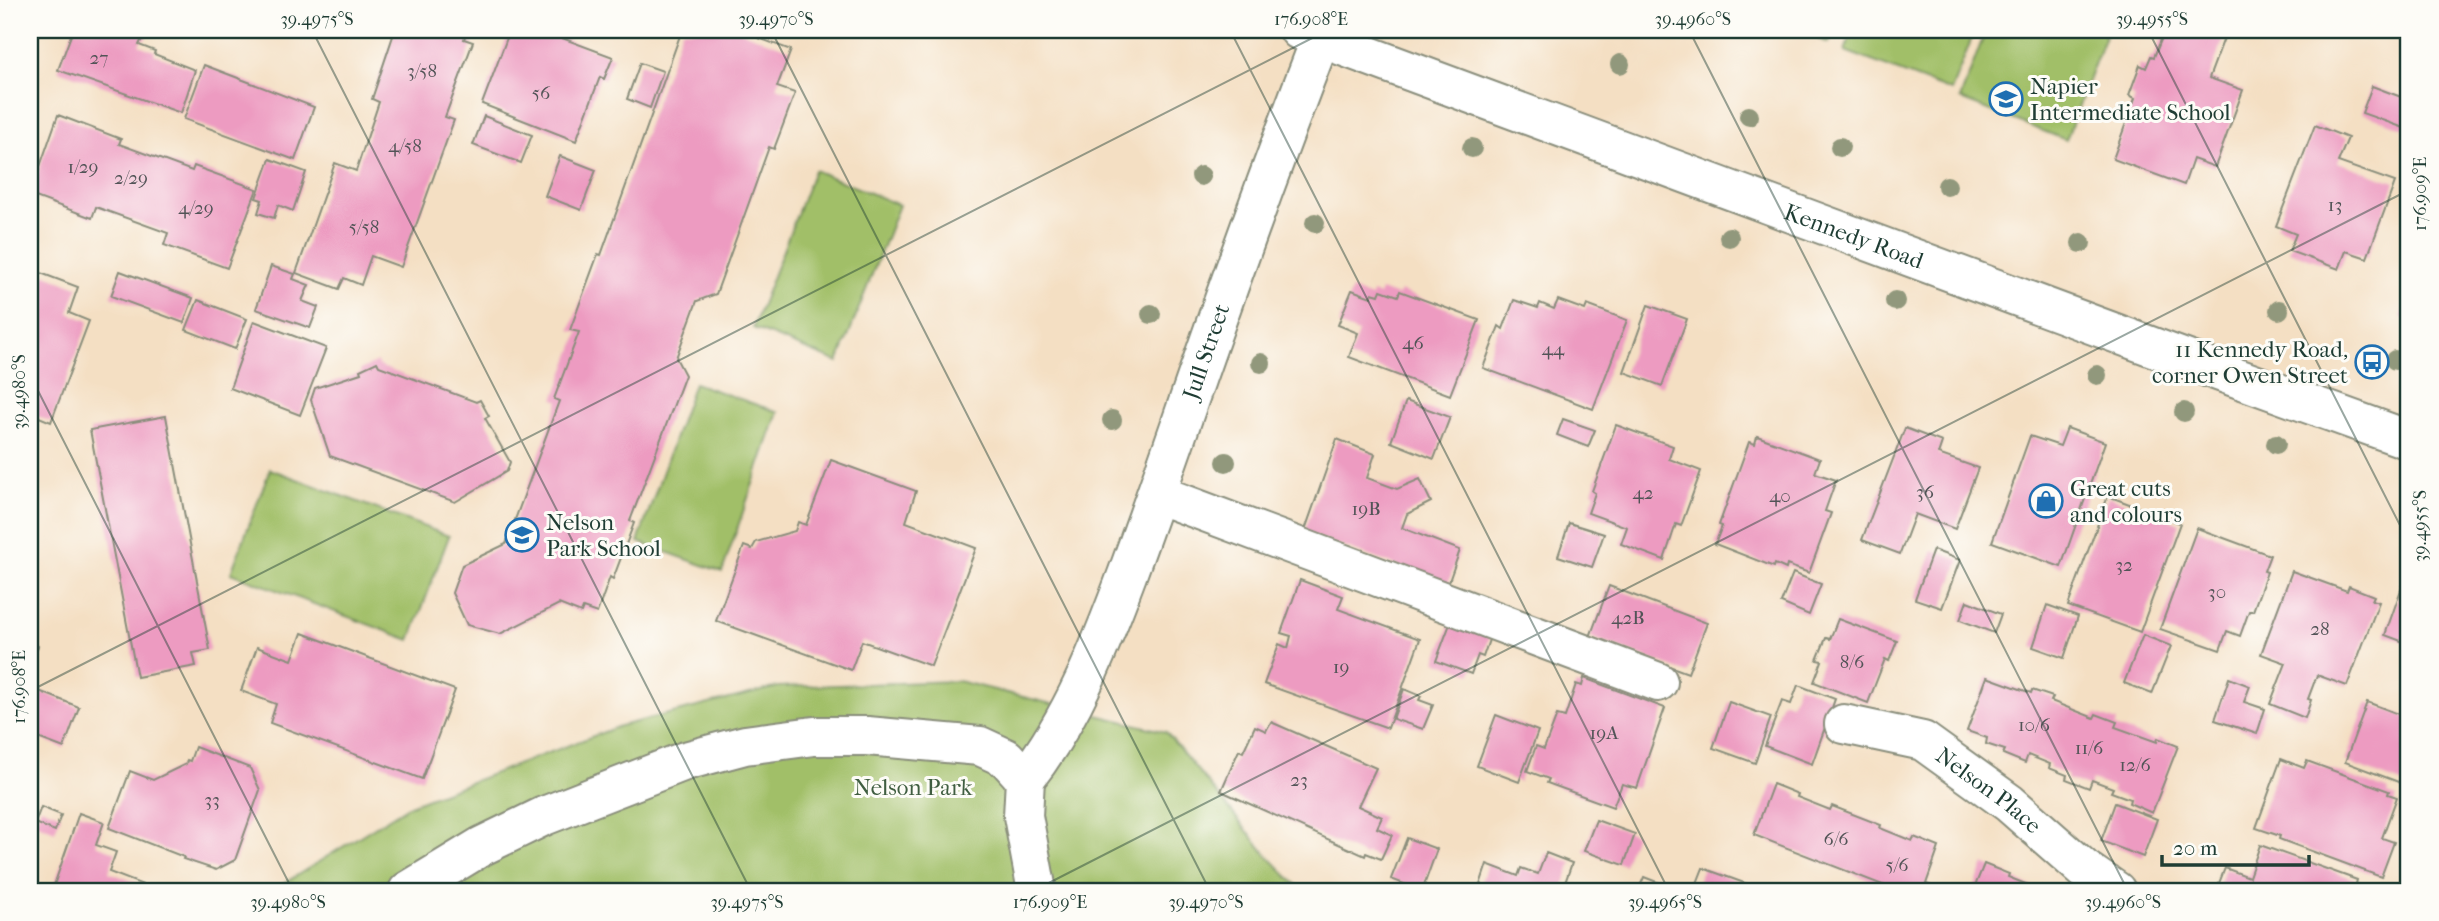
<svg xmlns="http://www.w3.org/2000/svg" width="2439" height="921" font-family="'IM FELL French Canon',serif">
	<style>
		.green { fill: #a1bf67; stroke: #607e4e; stroke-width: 2 }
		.building { fill: #ed9bc1 }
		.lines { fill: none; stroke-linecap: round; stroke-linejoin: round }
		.minor-casing { stroke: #8a8e7c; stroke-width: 42 }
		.major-casing { stroke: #8a8e7c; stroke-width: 42 }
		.minor { stroke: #fff; stroke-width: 38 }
		.major { stroke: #fff; stroke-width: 38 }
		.tree { fill: #91987c }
		.ticks { fill: none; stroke: #1f3d34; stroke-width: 2; stroke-opacity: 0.45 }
		.labels { text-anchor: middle; stroke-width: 6; stroke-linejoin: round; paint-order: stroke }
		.number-label { font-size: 19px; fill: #525457 }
		.poi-label { font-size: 23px; fill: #1f3d34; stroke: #fdfcf7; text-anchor: start }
		.street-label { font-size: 23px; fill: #1f3d34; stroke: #fdfcf7 }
		.park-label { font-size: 23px; fill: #405e41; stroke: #fdfcf7 }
		.neatline { fill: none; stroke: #1f3d34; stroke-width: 2.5 }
		.ticks-label { font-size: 18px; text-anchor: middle; fill: #1f3d34 }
	</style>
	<rect width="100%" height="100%" fill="#fdfcf7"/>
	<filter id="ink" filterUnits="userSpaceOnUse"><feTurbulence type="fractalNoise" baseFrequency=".0143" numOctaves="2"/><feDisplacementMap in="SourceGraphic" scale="14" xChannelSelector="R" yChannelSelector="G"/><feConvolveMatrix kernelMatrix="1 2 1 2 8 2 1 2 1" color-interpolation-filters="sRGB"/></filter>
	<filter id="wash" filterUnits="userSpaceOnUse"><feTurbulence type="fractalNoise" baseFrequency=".00686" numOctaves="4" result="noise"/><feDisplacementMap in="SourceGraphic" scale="28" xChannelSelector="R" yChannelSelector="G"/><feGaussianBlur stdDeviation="1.57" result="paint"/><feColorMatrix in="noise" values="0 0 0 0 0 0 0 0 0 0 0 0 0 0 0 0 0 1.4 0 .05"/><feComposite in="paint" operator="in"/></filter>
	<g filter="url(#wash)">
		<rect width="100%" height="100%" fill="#f4dfc3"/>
		<g class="green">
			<polygon points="1795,30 1834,30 1829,43"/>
			<polygon points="1853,30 1975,30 1951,91 1845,51"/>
			<polygon points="1986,30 2107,30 2066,140 1960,99"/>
			<polygon points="814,170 899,205 838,362 753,328"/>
			<polygon points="694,383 778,412 722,572 638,542"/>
			<polygon points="270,469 449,536 410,640 231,573"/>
			<polygon points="958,681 1166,732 1267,855 1302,891 272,891 410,805 620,726 778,687"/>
		</g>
		<g id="blocks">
			<g class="building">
				<polygon points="73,30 145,30 148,32 145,40 142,39 139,45 155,51 154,54 195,70 181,113 58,70"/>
				<polygon points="395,30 467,30 464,39 473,42 445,117 454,120 401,267 371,256 361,285 344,278 339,289 296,273 335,163 356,171 379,102 372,99"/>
				<polygon points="510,30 524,30 544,38 546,32 613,57 604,79 600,77 576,141 482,104"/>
				<polygon points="682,30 737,30 791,50 777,87 795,93 774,149 769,147 716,294 697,301 676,358 685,375 630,521 634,523 613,579 610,577 597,613 583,608 581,613 559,604 500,634 467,625 452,593 462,565 506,544 559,401 554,399 579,332 570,330 598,254 601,255"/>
				<polygon points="2165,30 2227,30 2209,78 2243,90 2215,167 2193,159 2184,185 2113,159 2135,98 2129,95 2140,65 2146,68 2151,56 2154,57"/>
				<polygon points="640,63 663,71 650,108 627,99"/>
				<polygon points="204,65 314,107 295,160 184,119"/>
				<polygon points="2372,86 2409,100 2409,115 2404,128 2362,113"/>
				<polygon points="58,115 121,139 119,144 192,171 194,166 257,189 227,268 164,245 168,233 96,207 92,218 30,195"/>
				<polygon points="484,116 532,135 521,163 473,145"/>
				<polygon points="2315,125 2348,138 2338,162 2395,182 2367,258 2346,251 2339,269 2289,251 2296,234 2276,226"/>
				<polygon points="560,156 596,170 581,210 545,196"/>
				<polygon points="270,159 306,172 293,211 278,205 274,218 258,213 262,200 256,198"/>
				<polygon points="271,266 295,274 293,279 309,285 302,301 318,307 310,328 256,309"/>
				<polygon points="30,269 78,287 69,313 89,321 51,422 32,414 30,420"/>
				<polygon points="120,271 193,298 184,323 111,296"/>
				<polygon points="1352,290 1371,297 1372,293 1379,295 1381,290 1398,296 1400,291 1479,320 1450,395 1349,357 1358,333 1338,325"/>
				<polygon points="2409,295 2409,321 2401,317"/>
				<polygon points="198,300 247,319 235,349 186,330"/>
				<polygon points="1514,300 1538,308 1540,303 1554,309 1558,300 1585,310 1587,305 1627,320 1593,409 1483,368 1499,326 1503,329"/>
				<polygon points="1648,305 1687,319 1662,386 1624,372"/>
				<polygon points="254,321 326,348 300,415 230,388"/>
				<polygon points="377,362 379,366 476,402 480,400 489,416 485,418 510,462 507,471 455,502 330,456 311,400 315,388 361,373 360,370"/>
				<polygon points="1406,401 1450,417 1434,459 1391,442"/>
				<polygon points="166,416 210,650 193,653 196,666 137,677 90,430"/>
				<polygon points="1563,419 1595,430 1588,447 1557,435"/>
				<polygon points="1616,425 1673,446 1669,459 1701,471 1681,526 1676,524 1664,560 1621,544 1627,527 1588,513 1595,493 1592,491"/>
				<polygon points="1905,428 1942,442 1938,454 1978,468 1955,529 1915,514 1900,554 1862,540"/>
				<polygon points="2067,428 2105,442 2061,567 1992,542 2030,436 2060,446"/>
				<polygon points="1757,436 1820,459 1815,473 1836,480 1825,511 1831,513 1809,573 1787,565 1786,569 1775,564 1774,567 1715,544 1722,526 1719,525 1749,442 1755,444"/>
				<polygon points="1337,439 1375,454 1367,478 1397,489 1420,479 1431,502 1407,514 1402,528 1460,550 1448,584 1304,533"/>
				<polygon points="831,460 916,491 906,522 976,548 931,666 862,641 851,670 716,621 744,546 752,549 756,542 795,531 798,522 806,525"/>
				<polygon points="2108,496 2180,523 2140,632 2068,606"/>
				<polygon points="1569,523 1604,534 1592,567 1558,556"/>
				<polygon points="2197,528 2270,555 2264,571 2267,572 2253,611 2249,611 2240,636 2227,631 2220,650 2160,629"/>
				<polygon points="1933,550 1960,560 1942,608 1915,599"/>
				<polygon points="2409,567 2409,644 2385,635"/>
				<polygon points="2292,571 2347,591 2349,586 2374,596 2372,600 2379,602 2347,686 2317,675 2308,699 2311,700 2305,718 2270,704 2286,663 2261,654"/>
				<polygon points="1793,573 1821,584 1809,615 1781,603"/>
				<polygon points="1300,580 1343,596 1338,609 1420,639 1388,728 1264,684 1279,644 1288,648 1291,636 1281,633"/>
				<polygon points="1609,586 1707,623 1688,673 1590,637"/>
				<polygon points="1967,601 2001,614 1994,633 1960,620"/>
				<polygon points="2047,605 2078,616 2064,658 2033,647"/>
				<polygon points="1453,616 1492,631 1483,657 1478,655 1471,674 1436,661"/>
				<polygon points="1838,619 1897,641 1889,661 1885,659 1868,703 1814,682 1822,661 1817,660 1826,638 1830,639"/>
				<polygon points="302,633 455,690 422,779 270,723 276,704 241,691 257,647 292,660"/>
				<polygon points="2143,635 2171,646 2152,694 2124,683"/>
				<polygon points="30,643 38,646 32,662 30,661"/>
				<polygon points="1987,677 2031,693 2032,690 2053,697 2051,701 2094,718 2096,714 2117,722 2115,727 2157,742 2158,738 2178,746 2152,813 2129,803 2130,799 2111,792 2113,788 2092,780 2089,788 2066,779 2067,775 2049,768 2050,764 2028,755 2025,763 2003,754 2005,750 1986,744 1987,738 1967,731"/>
				<polygon points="1584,678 1665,708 1637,788 1622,784 1613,807 1547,783 1549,779 1527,771 1536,746 1544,749 1557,715 1565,717 1576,684 1582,686"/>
				<polygon points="2229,678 2250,686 2244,702 2265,709 2257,734 2215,720"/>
				<polygon points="1798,685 1835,699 1812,764 1765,746 1782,701 1791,704"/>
				<polygon points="1404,689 1421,696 1419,700 1433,705 1423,729 1393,719"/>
				<polygon points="39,691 79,707 64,748 30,735 30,717"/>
				<polygon points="1729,702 1771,717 1755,763 1713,748"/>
				<polygon points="2367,702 2409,718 2409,786 2345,762"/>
				<polygon points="1496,715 1538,731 1519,782 1477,766"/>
				<polygon points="1271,722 1376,768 1358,806 1382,817 1377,828 1392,835 1381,859 1366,853 1365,856 1221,791 1239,750 1243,752 1255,726 1266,731"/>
				<polygon points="195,747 250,768 260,790 235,860 216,870 183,859 184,857 109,828 130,771 153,780 186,764 187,760 190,761"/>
				<polygon points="2281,759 2304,768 2307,761 2389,791 2388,794 2397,797 2382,838 2394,842 2381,877 2279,839 2280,836 2256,828"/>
				<polygon points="1773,784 1798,794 1797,797 1830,810 1832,806 1881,825 1880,828 1912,841 1914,837 1939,847 1926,884 1945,891 1898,891 1754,835"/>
				<polygon points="2115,803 2157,819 2143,857 2101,841"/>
				<polygon points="41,807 61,815 55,831 35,823"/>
				<polygon points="79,813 104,822 96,845 116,852 109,872 143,885 140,891 52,891"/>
				<polygon points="1596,820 1635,834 1624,865 1584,851"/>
				<polygon points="1407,838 1437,849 1422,891 1391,879"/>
				<polygon points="2260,845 2357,880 2356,884 2366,887 2365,891 2216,891 2225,868 2249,877"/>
				<polygon points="1546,853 1572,863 1562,891 1478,891 1487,864 1518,876 1521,868 1538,874"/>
				<polygon points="1984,864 2009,874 2008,877 2023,883 2041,890 2042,886 2056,891 1973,891"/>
				<polygon points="1703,868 1766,891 1694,891"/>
				<polygon points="1644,877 1680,891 1638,891"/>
			</g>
		</g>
	</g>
	<g filter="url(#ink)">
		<use href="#blocks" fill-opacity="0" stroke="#8a8e7c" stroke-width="2"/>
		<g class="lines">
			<defs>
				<g id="minor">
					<polyline points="1157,494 1658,682"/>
					<path id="s1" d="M1844 724 1923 741 2009 803 2084 869 2116 891"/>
					<path id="s2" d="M1025 779C1073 718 1100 647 1127 575 1146 523 1164 472 1182 420 1227 289 1274 159 1324 30"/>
					<polyline points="1025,779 1023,816 1037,891"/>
					<polyline points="408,891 482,846 544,816 685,761 745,745 814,736 867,736 980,746 1006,758 1025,779"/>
				</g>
				<g id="major">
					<path id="s3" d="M1299 30 2204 366 2409 440"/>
				</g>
			</defs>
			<use href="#minor" class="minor-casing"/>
			<use href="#major" class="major-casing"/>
			<use href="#minor" class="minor"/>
			<use href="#major" class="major"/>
		</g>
		<g class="tree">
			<circle cx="1620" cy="64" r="10"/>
			<circle cx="1749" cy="116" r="10"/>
			<circle cx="1840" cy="147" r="10"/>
			<circle cx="1472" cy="148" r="10"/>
			<circle cx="1201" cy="176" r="10"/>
			<circle cx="1947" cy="186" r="10"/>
			<circle cx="1315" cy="223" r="10"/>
			<circle cx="1729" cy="237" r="10"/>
			<circle cx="2081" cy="243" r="10"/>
			<circle cx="1895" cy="301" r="10"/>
			<circle cx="2279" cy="310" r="10"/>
			<circle cx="1151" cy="314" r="10"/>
			<circle cx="2395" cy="360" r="10"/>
			<circle cx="1261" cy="363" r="10"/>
			<circle cx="2097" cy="375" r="10"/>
			<circle cx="2184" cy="412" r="10"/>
			<circle cx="1112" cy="420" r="10"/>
			<circle cx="2276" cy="444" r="10"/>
			<circle cx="1226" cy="462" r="10"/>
		</g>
	</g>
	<path class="ticks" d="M312 30 751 891M771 30 1210 891M1230 30 1669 891M1689 30 2128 891M2148 30 2409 543M30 375 293 891M30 691 1328 30M1033 891 2409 190"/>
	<defs>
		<symbol id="school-ring" viewBox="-11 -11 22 22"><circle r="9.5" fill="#fdfcf7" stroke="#1f6fb2" stroke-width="1.5"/><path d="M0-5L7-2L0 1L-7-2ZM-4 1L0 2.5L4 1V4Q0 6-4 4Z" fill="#1f6fb2"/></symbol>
		<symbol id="bus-ring" viewBox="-11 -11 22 22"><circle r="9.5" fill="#fdfcf7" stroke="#1f6fb2" stroke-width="1.5"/><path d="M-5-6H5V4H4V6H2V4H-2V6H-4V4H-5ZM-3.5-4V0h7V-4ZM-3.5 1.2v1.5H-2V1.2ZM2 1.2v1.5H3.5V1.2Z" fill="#1f6fb2"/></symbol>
		<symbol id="shop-ring" viewBox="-11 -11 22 22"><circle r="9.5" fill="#fdfcf7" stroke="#1f6fb2" stroke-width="1.5"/><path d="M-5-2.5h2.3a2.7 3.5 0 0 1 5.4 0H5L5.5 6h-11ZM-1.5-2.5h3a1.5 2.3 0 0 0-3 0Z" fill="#1f6fb2"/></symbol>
	</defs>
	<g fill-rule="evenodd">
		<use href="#school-ring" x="1987" y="80" width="38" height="38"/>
		<use href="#bus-ring" x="2353" y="343" width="38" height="38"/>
		<use href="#shop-ring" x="2027" y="482" width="38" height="38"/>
		<use href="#school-ring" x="503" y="516" width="38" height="38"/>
	</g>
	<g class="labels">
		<g class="number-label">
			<text x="99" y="64">27</text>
			<text x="422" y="77">3/58</text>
			<text x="541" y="99">56</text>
			<text x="405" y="152">4/58</text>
			<text x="83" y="173">1/29</text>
			<text x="131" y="184">2/29</text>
			<text x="2335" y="211">13</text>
			<text x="196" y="214">4/29</text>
			<text x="364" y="233">5/58</text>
			<text x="1413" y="349">46</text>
			<text x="1553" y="355">44</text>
			<text x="1925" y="498">36</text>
			<text x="1643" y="499">42</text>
			<text x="1780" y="502">40</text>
			<text x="1366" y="515">19B</text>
			<text x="2124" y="571">32</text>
			<text x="2217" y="598">30</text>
			<text x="1628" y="624">42B</text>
			<text x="2320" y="635">28</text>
			<text x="1852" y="668">8/6</text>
			<text x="1341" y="673">19</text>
			<text x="2034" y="731">10/6</text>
			<text x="1604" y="739">19A</text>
			<text x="2089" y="754">11/6</text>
			<text x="2135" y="771">12/6</text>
			<text x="1299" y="786">23</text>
			<text x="212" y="806">33</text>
			<text x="1836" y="845">6/6</text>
			<text x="1897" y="871">5/6</text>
		</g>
		<g class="poi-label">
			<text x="2030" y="94">Napier<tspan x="2030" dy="26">Intermediate School</tspan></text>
			<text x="2348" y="357" text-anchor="end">11 Kennedy Road,<tspan x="2348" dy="26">corner Owen Street</tspan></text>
			<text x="2070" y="496">Great cuts<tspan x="2070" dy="26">and colours</tspan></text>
			<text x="546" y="530">Nelson<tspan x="546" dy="26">Park School</tspan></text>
		</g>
		<g class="street-label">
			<text dy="8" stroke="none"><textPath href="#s3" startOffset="592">Kennedy Road</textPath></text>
			<text dy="8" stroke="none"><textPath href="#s2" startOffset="466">Jull Street</textPath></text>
			<text dy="8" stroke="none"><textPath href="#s1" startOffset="163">Nelson Place</textPath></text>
		</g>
		<g class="park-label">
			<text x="913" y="795">Nelson Park</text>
		</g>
	</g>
	<rect width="2439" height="921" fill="none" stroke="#fdfcf7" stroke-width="77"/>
	<path d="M2162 855v10h147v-10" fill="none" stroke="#1f3d34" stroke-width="3.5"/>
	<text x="2173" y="855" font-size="21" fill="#1f3d34" stroke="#fdfcf7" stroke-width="5" paint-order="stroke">20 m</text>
	<rect x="38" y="38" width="2362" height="845" class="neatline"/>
	<g class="ticks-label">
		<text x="317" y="25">39.4975°S</text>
		<text x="776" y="25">39.4970°S</text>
		<text x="1311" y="25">176.908°E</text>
		<text x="1693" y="25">39.4960°S</text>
		<text x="2152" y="25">39.4955°S</text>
		<text transform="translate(2420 194) rotate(-90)" y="6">176.909°E</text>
		<text transform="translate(19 392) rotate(-90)" y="6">39.4980°S</text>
		<text transform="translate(2420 526) rotate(-90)" y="6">39.4955°S</text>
		<text transform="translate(19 687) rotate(-90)" y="6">176.908°E</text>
		<text x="288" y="908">39.4980°S</text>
		<text x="747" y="908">39.4975°S</text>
		<text x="1050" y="908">176.909°E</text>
		<text x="1206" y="908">39.4970°S</text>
		<text x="1665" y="908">39.4965°S</text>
		<text x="2123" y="908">39.4960°S</text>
	</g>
</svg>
